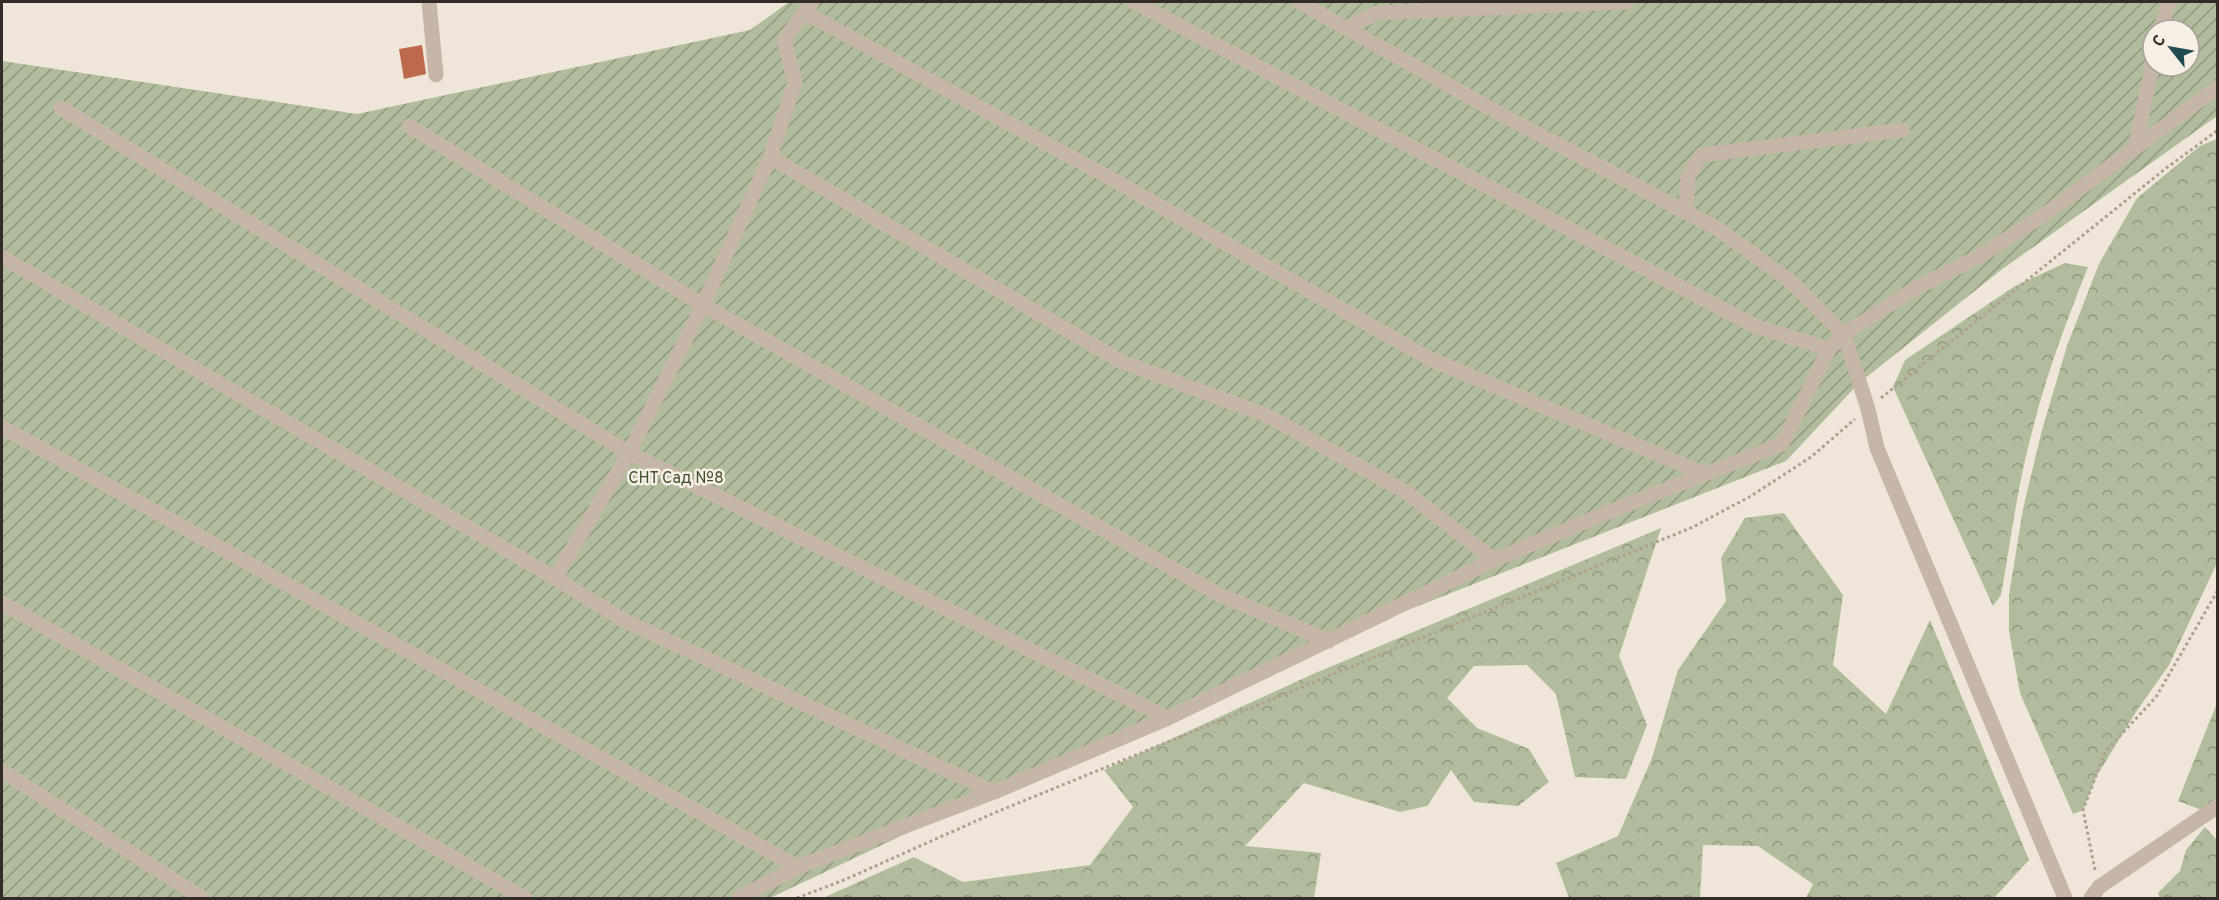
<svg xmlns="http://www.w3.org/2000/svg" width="2219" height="900" font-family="Overpass,sans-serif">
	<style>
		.forest { fill: url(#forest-crowns) }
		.garden { fill: url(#garden-furrows); fill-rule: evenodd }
		.building { fill: #bc6a4b }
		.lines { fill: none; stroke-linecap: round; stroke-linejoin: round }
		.path { stroke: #b1a091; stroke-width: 3; stroke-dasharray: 3 3; stroke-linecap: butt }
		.minor { stroke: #c6b6a7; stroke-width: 15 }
		.labels { text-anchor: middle; stroke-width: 5; stroke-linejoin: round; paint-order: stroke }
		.park-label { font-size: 16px; fill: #414f2d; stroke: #f7efe5 }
	</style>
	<defs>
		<pattern id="forest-crowns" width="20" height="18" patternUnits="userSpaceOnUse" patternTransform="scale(1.5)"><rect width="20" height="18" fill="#b0bc9b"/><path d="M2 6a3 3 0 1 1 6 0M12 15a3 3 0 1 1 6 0" fill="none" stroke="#90997e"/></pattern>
		<pattern id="garden-furrows" width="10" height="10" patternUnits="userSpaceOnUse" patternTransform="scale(1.5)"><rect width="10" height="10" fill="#b0bc9b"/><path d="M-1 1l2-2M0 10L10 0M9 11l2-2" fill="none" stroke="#90997e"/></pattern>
	</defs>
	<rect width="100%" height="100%" fill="#efe5d9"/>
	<g class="forest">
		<polygon points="2217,139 2217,563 2169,665 2136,712 2096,777 2083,810 2073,814 2020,693 2009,631 2009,595 2023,509 2042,430 2067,346 2099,264 2137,198 2200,146"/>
		<path d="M2065 263 2088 267C2067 320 2047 372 2033 428 2018 482 2011 539 2001 595L1993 606 1893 387 1905 360 2015 286Z"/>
		<polygon points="1784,513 1843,595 1833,665 1886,714 1930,620 2029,860 1994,898 1806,898 1813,884 1758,846 1703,845 1700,898 1569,898 1556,863 1618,836 1652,758 1678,670 1726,601 1721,558 1745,518"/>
		<polygon points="1661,528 1619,656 1647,725 1626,779 1575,777 1556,694 1527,665 1474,666 1447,698 1477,728 1529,749 1549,782 1518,806 1474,802 1451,770 1427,806 1400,812 1304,783 1245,846 1321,853 1314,898 823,898 914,857 963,882 1090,865 1133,807 1104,770 1313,674"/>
		<polygon points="2217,703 2217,806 2199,809 2178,801"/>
		<polygon points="2205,827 2217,840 2217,898 2160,898 2158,893 2180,871 2186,850"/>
	</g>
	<path class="garden" d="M789 2H2218L2217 116 2001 270 1859 383 1786 461 1329 641 994 792 770 898H2V61L357 114 750 30ZM2153 30H2189V66H2153Z"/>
	<polygon class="building" points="422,45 426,74 404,79 399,49"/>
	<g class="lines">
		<g class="path">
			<polyline points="1881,398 2165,169 2218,130"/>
			<polyline points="2095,870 2083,810 2105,752 2156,697 2218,590"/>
			<polyline points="797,898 844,880 994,813 1693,527 1751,496 1811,457 1855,419"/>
		</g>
		<g class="minor">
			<polyline points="429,2 436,75"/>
			<polyline points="812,2 784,40 795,82 770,157 703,305 629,453 555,578 623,620 994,792"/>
			<polyline points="1134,2 1755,326 1829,349"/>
			<polyline points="1299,2 1504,116 1718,229 1790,281 1844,334 1868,409 1877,448 2065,898"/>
			<polyline points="804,12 1119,183 1430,359 1705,474"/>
			<polyline points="1346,28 1377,13 1627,2"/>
			<polyline points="2160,30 2169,2"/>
			<polyline points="61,108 629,453 1168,718"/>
			<polyline points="409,126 703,305 1218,594 1329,641"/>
			<polyline points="2135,148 2153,63"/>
			<polyline points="770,157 1122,362 1268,416 1406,492 1494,560"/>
			<polyline points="1686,212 1688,176 1701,155 1903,130"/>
			<polyline points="2,257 555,578"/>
			<polyline points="2,427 798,867"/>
			<polyline points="2,603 525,898"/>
			<polyline points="2,771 202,898"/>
			<polyline points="739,898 798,867 994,792 1168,718 1494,560 1616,509 1782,444 1829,349 1844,334 1916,288 1980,256 2048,212 2218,87"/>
			<polyline points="2091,898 2099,887 2218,806"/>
		</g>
	</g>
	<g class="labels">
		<g class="park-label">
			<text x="676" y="483">СНТ Сад №8</text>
		</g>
	</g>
	<rect width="2219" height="900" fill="none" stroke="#332b27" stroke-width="6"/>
	<g transform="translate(2171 48) rotate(301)"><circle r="28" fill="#f7efe5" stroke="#a9a199" stroke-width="1.5"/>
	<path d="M0-4.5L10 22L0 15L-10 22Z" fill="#204c50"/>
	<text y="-9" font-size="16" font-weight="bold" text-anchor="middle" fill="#332b27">С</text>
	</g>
</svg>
